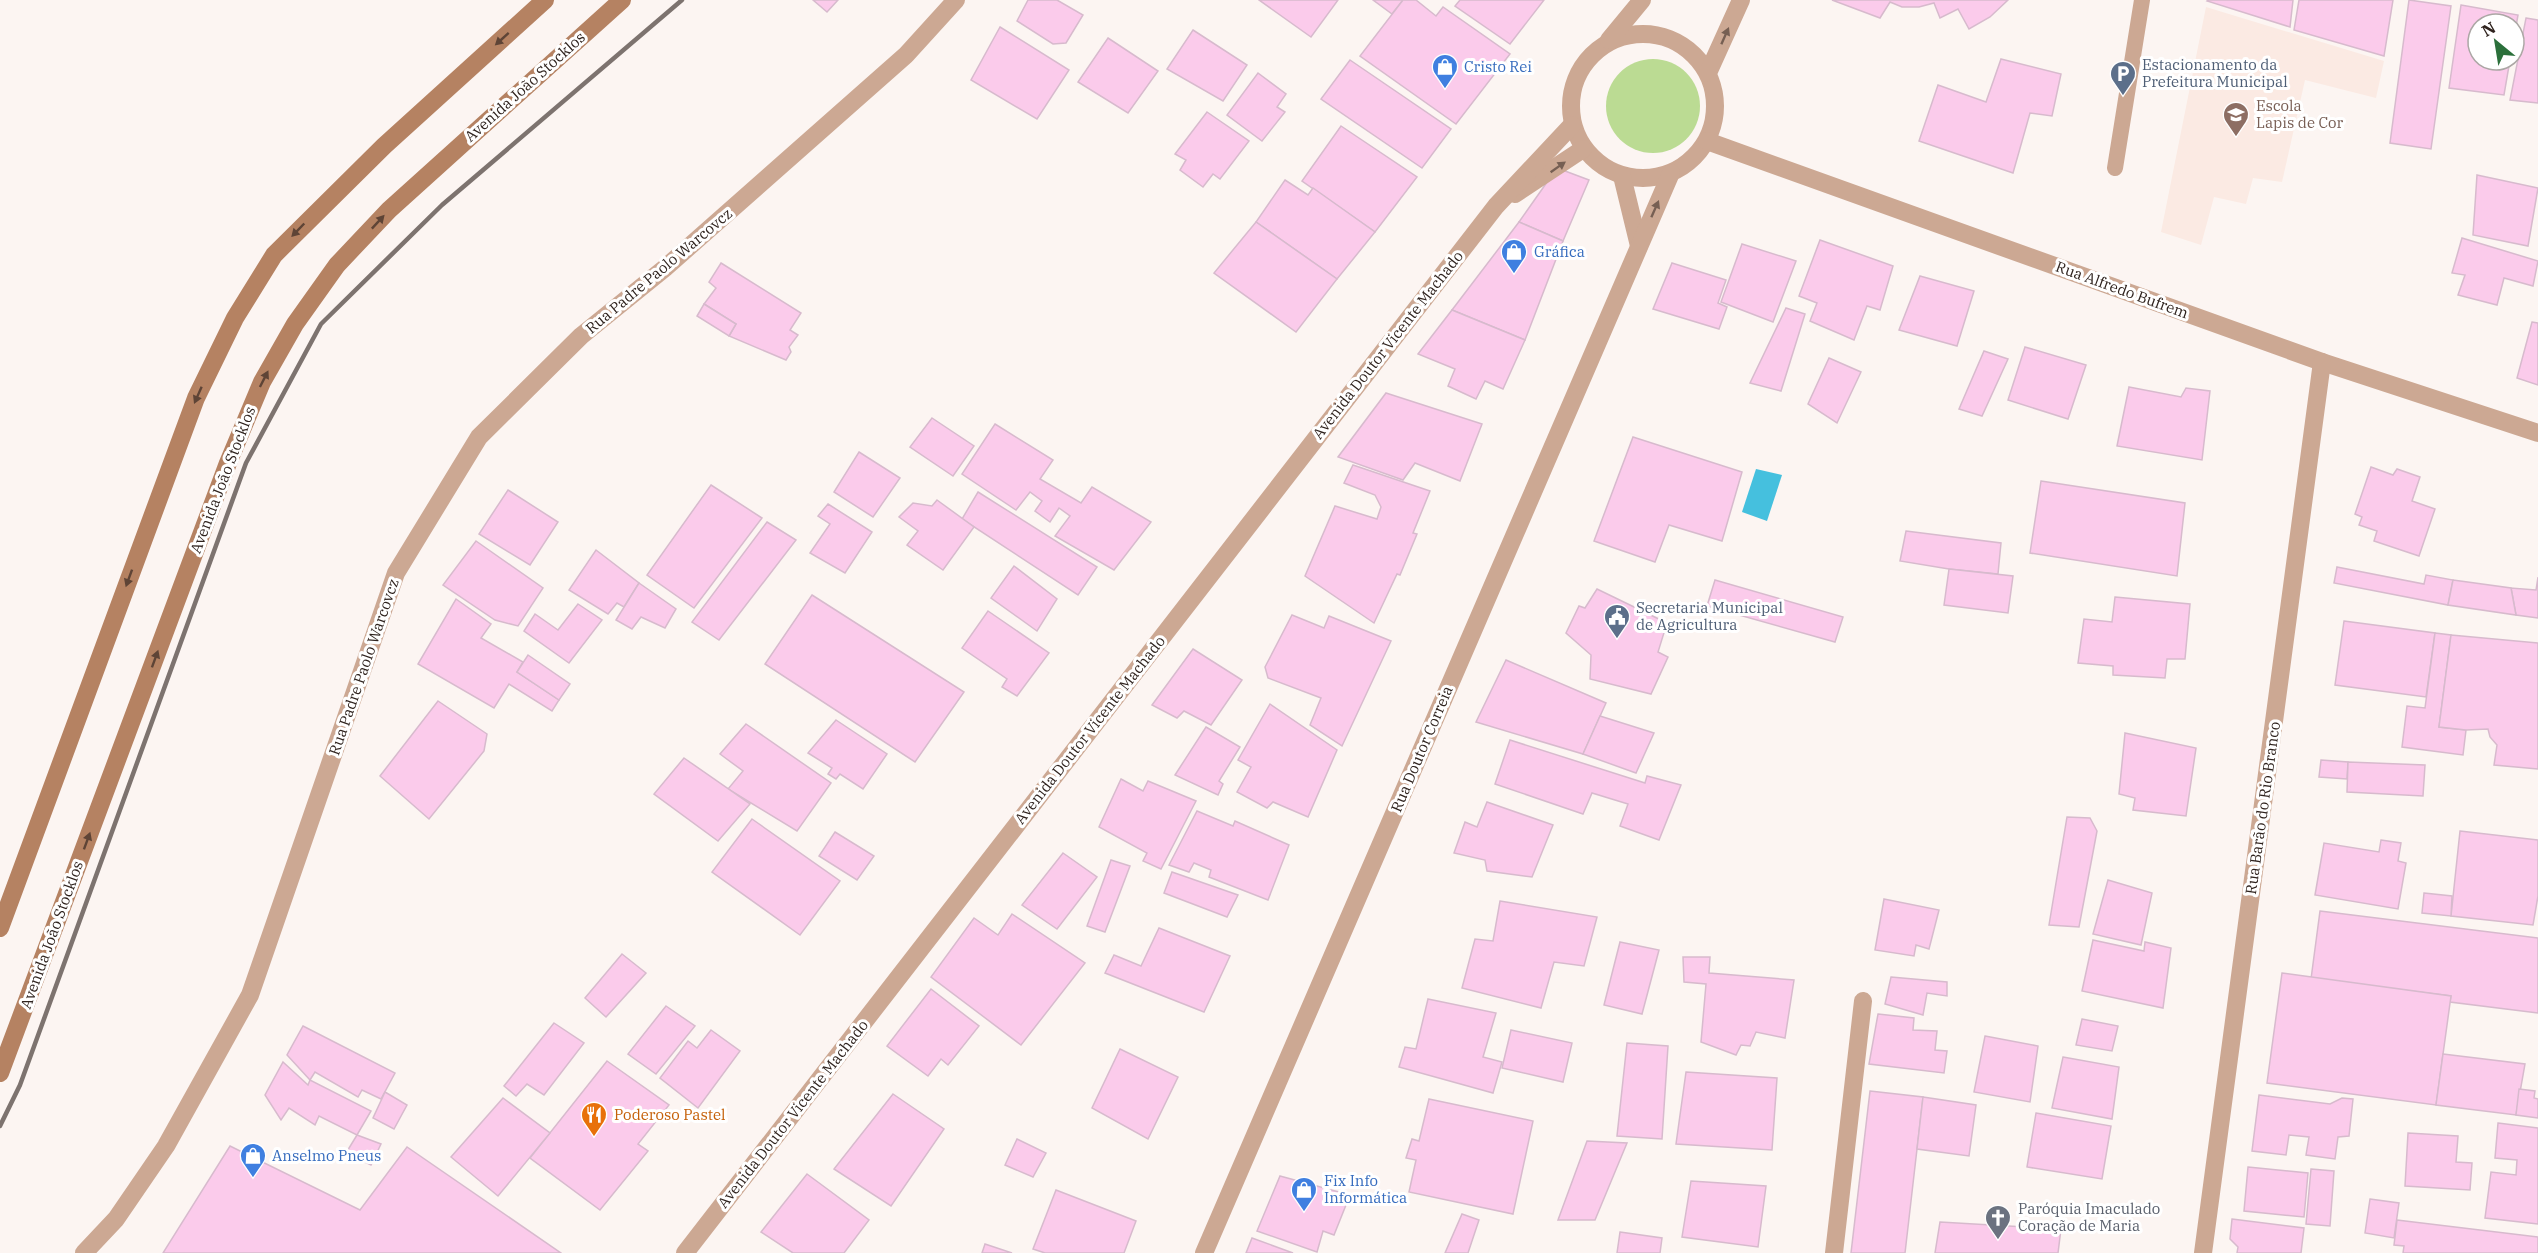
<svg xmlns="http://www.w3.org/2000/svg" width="2538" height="1253" font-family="'IBM Plex Serif',serif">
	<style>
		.built { fill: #fbeae3 }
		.green { fill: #bbdb93 }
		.water { fill: #45c0de }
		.building { fill: #fbcbeb; stroke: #d7bacd; stroke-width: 1.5 }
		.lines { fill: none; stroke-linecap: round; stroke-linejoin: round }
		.service { stroke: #cca893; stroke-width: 16 }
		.minor { stroke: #cca893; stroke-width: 18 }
		.secondary { stroke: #b58262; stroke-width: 18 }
		.rail { stroke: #7d736f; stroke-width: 4.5 }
		.oneway { fill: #765f53 }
		.oneway2 { fill: #5e4436 }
		.labels { text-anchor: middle; stroke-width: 6; stroke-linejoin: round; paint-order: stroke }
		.service-label { font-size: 15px; fill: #4e5e75; stroke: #fff; text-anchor: start }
		.shop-label { font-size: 15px; fill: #366cbe; stroke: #fff; text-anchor: start }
		.street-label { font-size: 15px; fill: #2f231e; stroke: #fff }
		.education-label { font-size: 15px; fill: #785e54; stroke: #fff; text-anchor: start }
		.food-label { font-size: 15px; fill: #c56008; stroke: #fff; text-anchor: start }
		.worship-label { font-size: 15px; fill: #5b616d; stroke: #fff; text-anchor: start }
	</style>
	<rect width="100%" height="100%" fill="#fcf5f2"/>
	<polygon class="built" points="2206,7 2384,61 2376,98 2305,80 2282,182 2253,178 2246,204 2214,197 2201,245 2161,232"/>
	<circle class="green" cx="1653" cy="106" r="47"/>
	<polygon class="water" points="1756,469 1782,475 1767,521 1742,512"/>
	<g class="building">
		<polygon points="813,0 838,0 827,12"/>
		<polygon points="1028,0 1057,0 1083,15 1066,43 1053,44 1017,21"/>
		<polygon points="1259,0 1338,0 1311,37"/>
		<polygon points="1373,0 1403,0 1392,14"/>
		<polygon points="1403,0 1416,0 1436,16 1443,7 1510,54 1456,124 1360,56"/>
		<polygon points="1460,0 1544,0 1510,44 1455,6"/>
		<polygon points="1832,0 2008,0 1990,17 1969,29 1958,9 1940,18 1934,3 1919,7 1902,7 1890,2 1880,18"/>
		<polygon points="2208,0 2293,0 2290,27 2207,1"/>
		<polygon points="2299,0 2393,0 2384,56 2294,30"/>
		<polygon points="2409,0 2451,6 2431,149 2390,143"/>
		<polygon points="2461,5 2518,15 2514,38 2514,24 2478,24 2478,60 2510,60 2504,95 2449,88"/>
		<polygon points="2526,18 2538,20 2538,103 2510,100"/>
		<polygon points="1000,27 1069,70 1037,119 971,80"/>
		<polygon points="1193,30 1247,65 1223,101 1167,69"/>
		<polygon points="1108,38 1158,71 1128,113 1078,82"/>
		<polygon points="2001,59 2061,74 2052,116 2030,113 2013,173 1919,141 1938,85 1986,102"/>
		<polygon points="1350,60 1451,129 1422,168 1321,99"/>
		<polygon points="1258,73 1286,94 1277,107 1285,112 1262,141 1227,115"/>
		<polygon points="1207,112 1249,141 1220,179 1213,174 1203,187 1180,170 1186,160 1175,154"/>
		<polygon points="1341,126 1417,177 1375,232 1302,181"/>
		<polygon points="1557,168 1589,180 1563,241 1519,222"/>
		<polygon points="2477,175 2538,188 2528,246 2473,235"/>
		<polygon points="1285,180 1308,195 1313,188 1375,232 1337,279 1256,222"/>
		<polygon points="1256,222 1337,279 1296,332 1214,273"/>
		<polygon points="1519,222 1563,241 1525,340 1452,310"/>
		<polygon points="2462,238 2538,261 2533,286 2504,278 2497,305 2458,295 2465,275 2452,273"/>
		<polygon points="1820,240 1893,266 1880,310 1867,306 1854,340 1810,321 1817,303 1799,296"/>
		<polygon points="1742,244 1796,261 1773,322 1721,302"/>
		<polygon points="721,263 801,313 790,330 798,335 789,347 791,352 786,360 729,336 736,324 704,304 716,288 709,282"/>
		<polygon points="1672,263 1726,280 1718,303 1727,307 1719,329 1653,309"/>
		<polygon points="1920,276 1974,291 1957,346 1899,330"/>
		<polygon points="704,304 736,324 729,336 697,316"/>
		<polygon points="1786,308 1805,314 1781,391 1750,383"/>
		<polygon points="1452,310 1525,340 1503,389 1485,381 1476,399 1448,386 1455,369 1418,354"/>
		<polygon points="2532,322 2538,323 2538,385 2517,378"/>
		<polygon points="2025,347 2086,365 2068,419 2008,400"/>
		<polygon points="1984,351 2008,359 1982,416 1959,409"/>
		<polygon points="1829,358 1861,372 1837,423 1808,404"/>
		<polygon points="2129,387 2181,397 2186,388 2210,391 2202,460 2117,446"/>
		<polygon points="1386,393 1482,424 1460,481 1415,463 1403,480 1338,457"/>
		<polygon points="932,418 974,446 953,476 910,447"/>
		<polygon points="995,424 1053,460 1040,479 1081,503 1092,487 1151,522 1114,570 1055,536 1070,516 1059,508 1050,522 1035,511 1042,501 1030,492 1016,510 962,474"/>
		<polygon points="1633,437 1742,472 1722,541 1669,525 1655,562 1594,541"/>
		<polygon points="859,452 900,478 873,517 834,492"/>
		<polygon points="1353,465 1430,491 1413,533 1417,534 1400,575 1397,574 1374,623 1305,576 1335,506 1377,519 1381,507 1375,495 1344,483"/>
		<polygon points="2371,467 2393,475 2397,469 2420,477 2412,501 2435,509 2419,556 2374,541 2377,531 2359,525 2362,517 2355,514"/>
		<polygon points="2041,481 2185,503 2177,576 2030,553"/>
		<polygon points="711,485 762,518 694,608 647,575"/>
		<polygon points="508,490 558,522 530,565 479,534"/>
		<polygon points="978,492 1097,567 1078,595 962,519"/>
		<polygon points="937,500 974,527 943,570 907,545 918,531 899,517 913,503 932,506"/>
		<polygon points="828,504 872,532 845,573 810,553 830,524 818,516"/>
		<polygon points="767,522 796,540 719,640 692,622"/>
		<polygon points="1906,531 2001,543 1998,574 1949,569 1900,561"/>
		<polygon points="476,541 543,588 518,626 495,620 443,585"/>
		<polygon points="596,550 639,583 624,607 617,603 608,614 569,590"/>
		<polygon points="1014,566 1057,599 1037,631 991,598"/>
		<polygon points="2337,567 2424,584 2426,575 2453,580 2448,605 2334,583"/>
		<polygon points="1949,569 2013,576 2008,613 1944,605"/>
		<polygon points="2538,577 2538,618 2516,615 2511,588 2536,590"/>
		<polygon points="1715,580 1843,617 1835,642 1707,606"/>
		<polygon points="2453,580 2511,588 2516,615 2448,605"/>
		<polygon points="639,583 676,609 665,628 641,617 632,629 616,620"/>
		<polygon points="1597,589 1667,623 1658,652 1668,657 1651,694 1590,679 1591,655 1566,633 1579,606 1585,608"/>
		<polygon points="812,595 964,692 915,762 765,664"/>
		<polygon points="2115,597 2190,604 2185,659 2167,659 2165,678 2113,675 2113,666 2078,663 2084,619 2112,622"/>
		<polygon points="456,599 491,624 481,638 523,662 517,672 559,700 552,711 509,684 494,708 418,664"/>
		<polygon points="578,604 602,620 569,663 524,631 535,614 558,630"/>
		<polygon points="988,611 1049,653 1017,696 1002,687 1007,679 962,648"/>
		<polygon points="1292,615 1324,628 1329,616 1391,641 1342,746 1310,725 1321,698 1268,678 1265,667"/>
		<polygon points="2344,621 2435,633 2426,697 2335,685"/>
		<polygon points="2435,633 2451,635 2439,727 2466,730 2463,755 2402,747 2407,706 2425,708"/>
		<polygon points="2451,635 2538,643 2538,769 2494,765 2497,745 2490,737 2488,729 2466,730 2439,727"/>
		<polygon points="1193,649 1242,680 1211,725 1184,711 1177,718 1152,705"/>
		<polygon points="528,655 570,684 559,700 517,672"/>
		<polygon points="1506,660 1606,703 1583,754 1476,722"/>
		<polygon points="438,701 487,734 484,751 429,819 380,776"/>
		<polygon points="1270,704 1337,750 1308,817 1273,802 1267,808 1237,792 1251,767 1238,760"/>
		<polygon points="1600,716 1654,733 1636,773 1583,754"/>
		<polygon points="836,720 887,754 863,789 840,774 836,779 828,774 832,768 808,753"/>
		<polygon points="746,724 831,783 797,831 728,789 743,771 720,754"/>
		<polygon points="1206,727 1240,747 1219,781 1223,784 1218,795 1175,775"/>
		<polygon points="2125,733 2196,748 2186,816 2133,810 2135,798 2119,794"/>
		<polygon points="1510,740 1645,783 1647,776 1681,785 1659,840 1620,826 1628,804 1592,793 1583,814 1495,784"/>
		<polygon points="684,758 750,804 718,841 654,794"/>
		<polygon points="2321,760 2348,762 2347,779 2319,777"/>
		<polygon points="2348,762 2425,765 2423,796 2347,792"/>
		<polygon points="1121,779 1143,791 1148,781 1196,801 1161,869 1143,861 1147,853 1099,827"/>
		<polygon points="1487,802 1553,825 1532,877 1487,871 1485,860 1454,853 1465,822 1477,827"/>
		<polygon points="1197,811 1233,826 1235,821 1289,845 1268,900 1209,877 1211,870 1194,863 1189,872 1169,865"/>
		<polygon points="2067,817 2090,818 2097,831 2079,927 2049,925"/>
		<polygon points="752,819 840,881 800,935 712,872"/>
		<polygon points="2460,831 2538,840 2538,896 2533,925 2451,916"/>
		<polygon points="835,832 874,856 857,880 819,856"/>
		<polygon points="2381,840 2401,843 2398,861 2406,863 2398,909 2315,895 2324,843 2379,852"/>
		<polygon points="1063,853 1097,877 1057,929 1022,905"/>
		<polygon points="1111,860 1130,866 1105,932 1087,926"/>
		<polygon points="1172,872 1238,895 1227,917 1164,893"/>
		<polygon points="2108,880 2152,893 2141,945 2093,934"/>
		<polygon points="2424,893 2452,896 2451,916 2422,913"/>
		<polygon points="1884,899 1939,910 1929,949 1916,945 1914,956 1875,950"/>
		<polygon points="1500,901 1597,917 1584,966 1554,962 1541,1008 1462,988 1475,939 1493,941"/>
		<polygon points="2320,911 2538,938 2538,1013 2450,1002 2451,996 2311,979"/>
		<polygon points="1012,914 1085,963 1021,1045 931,977 974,918 998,935"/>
		<polygon points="1159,928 1230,956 1204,1012 1105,973 1114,955 1141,966"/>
		<polygon points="2093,940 2144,951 2145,942 2171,948 2163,1008 2082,991"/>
		<polygon points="1620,942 1659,950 1642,1014 1604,1005"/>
		<polygon points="622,954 646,973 606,1017 585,998"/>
		<polygon points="1683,957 1710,957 1709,973 1794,980 1785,1038 1756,1032 1750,1046 1741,1045 1736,1055 1701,1042 1706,984 1684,982"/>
		<polygon points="2282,973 2451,996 2436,1105 2267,1083"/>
		<polygon points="1891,977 1947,982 1947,996 1927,993 1923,1015 1885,1004"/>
		<polygon points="931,989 979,1026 948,1065 941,1059 928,1076 887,1046"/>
		<polygon points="1428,999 1496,1013 1483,1057 1502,1062 1493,1093 1399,1067 1405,1047 1416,1049"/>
		<polygon points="666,1006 695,1026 656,1074 628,1054"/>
		<polygon points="1878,1014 1914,1018 1913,1030 1937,1031 1935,1050 1947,1051 1944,1073 1869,1064"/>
		<polygon points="2082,1019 2118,1026 2112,1051 2076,1045"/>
		<polygon points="554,1023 584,1043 544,1095 527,1084 516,1096 504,1086"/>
		<polygon points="303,1026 395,1073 381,1099 362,1090 358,1097 315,1072 310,1080 287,1055"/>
		<polygon points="711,1030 740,1051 698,1108 660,1078 688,1041 697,1048"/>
		<polygon points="1511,1030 1572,1043 1563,1082 1502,1068"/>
		<polygon points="1985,1036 2038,1046 2030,1102 1974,1092"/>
		<polygon points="1627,1043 1668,1046 1662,1139 1617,1136"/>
		<polygon points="1120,1049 1178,1077 1148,1139 1092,1108"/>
		<polygon points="2443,1054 2525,1064 2516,1115 2436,1105"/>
		<polygon points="2063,1057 2119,1067 2112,1119 2052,1108"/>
		<polygon points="607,1061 669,1105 638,1144 648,1151 600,1210 530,1158"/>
		<polygon points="283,1062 308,1085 310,1080 371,1111 357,1135 319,1116 315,1125 289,1108 281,1120 265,1095"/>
		<polygon points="1686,1072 1777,1078 1772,1150 1676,1144"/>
		<polygon points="2519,1089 2535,1091 2534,1098 2538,1099 2538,1118 2516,1115"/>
		<polygon points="1870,1091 1923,1097 1905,1253 1851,1253"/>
		<polygon points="385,1092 407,1105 394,1129 373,1118"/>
		<polygon points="893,1094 944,1129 891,1206 834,1169"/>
		<polygon points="2259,1095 2330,1104 2342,1098 2353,1099 2349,1136 2338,1137 2335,1159 2306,1155 2309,1137 2289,1135 2286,1155 2252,1151"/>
		<polygon points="1923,1097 1976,1105 1969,1156 1917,1149"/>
		<polygon points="503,1098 550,1133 498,1196 451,1157"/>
		<polygon points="1429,1099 1533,1121 1513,1214 1409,1192 1416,1160 1406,1158 1412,1139 1419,1141"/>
		<polygon points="2036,1113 2111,1126 2102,1179 2027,1167"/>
		<polygon points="2498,1123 2538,1128 2538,1224 2485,1218 2491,1172 2516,1175 2517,1160 2495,1158"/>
		<polygon points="2408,1133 2458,1136 2456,1162 2472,1163 2470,1190 2405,1186"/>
		<polygon points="357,1135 381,1144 371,1165 346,1153"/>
		<polygon points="1017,1139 1046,1153 1033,1177 1005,1165"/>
		<polygon points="1587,1141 1627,1143 1595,1220 1558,1220"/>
		<polygon points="230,1146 360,1210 407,1147 561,1253 163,1253"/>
		<polygon points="2248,1167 2308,1173 2304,1217 2244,1211"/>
		<polygon points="2311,1169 2334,1171 2330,1226 2306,1224"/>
		<polygon points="807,1174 869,1220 844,1253 793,1253 761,1232"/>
		<polygon points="1280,1176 1350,1195 1334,1235 1323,1231 1317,1252 1257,1231"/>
		<polygon points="1691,1181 1766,1186 1758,1247 1682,1237"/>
		<polygon points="1056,1190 1136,1221 1124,1253 1045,1253 1033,1249"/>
		<polygon points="2370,1199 2399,1203 2394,1238 2365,1233"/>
		<polygon points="1462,1214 1479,1220 1468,1253 1445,1253"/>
		<polygon points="2232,1219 2304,1228 2301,1253 2237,1253 2238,1247 2230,1239"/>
		<polygon points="2397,1220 2538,1237 2538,1253 2403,1253 2404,1246 2394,1245"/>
		<polygon points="1940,1222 2061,1229 2058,1253 1935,1253"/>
		<polygon points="1620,1232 1662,1238 1660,1253 1617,1253"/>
		<polygon points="1252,1238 1293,1253 1246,1253"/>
		<polygon points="985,1244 1012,1253 982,1253"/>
	</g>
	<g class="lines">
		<polyline class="service" points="2115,168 2142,0"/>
		<g class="minor">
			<circle cx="1643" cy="106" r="72"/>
			<polyline points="1609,40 1642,0"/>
			<polyline points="1708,73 1741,0"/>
			<polyline points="1707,141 2322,362 2538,433"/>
			<polyline points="1622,176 1639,246"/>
			<polyline points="1515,194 1583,149"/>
			<polyline points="84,1253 116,1219 166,1146 250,995 396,573 479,437 581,336 665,268 906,55 956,0"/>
			<polyline points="685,1253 1496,206 1572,125"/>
			<polyline points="1204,1253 1671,173"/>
			<polyline points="1834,1253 1863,1001"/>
			<polyline points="2203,1253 2322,362"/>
		</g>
		<g class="secondary">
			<polyline points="0,928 196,398 235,318 274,255 384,146 545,0"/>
			<polyline points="0,1073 228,463 262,382 295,324 337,265 389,210 622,0"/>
		</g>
		<polyline class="rail" points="0,1126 20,1085 246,463 321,324 442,205 682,0"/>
	</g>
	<defs><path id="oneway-solid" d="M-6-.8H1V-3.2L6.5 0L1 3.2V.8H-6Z" transform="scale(1.5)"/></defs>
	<g class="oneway">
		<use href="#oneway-solid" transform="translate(1725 36) rotate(-66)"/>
		<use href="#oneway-solid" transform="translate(1558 167) rotate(-35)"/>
		<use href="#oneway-solid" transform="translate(1655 209) rotate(-66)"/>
	</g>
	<g class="oneway2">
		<use href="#oneway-solid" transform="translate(502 39) rotate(138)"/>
		<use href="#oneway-solid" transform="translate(378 222) rotate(-47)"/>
		<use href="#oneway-solid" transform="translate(298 230) rotate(134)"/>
		<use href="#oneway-solid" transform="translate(264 379) rotate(-63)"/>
		<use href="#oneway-solid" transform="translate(198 395) rotate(114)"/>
		<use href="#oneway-solid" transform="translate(129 578) rotate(110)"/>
		<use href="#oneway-solid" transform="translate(155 659) rotate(-70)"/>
		<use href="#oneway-solid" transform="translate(87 841) rotate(-70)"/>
	</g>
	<defs>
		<symbol id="shop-pin" viewBox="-11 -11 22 30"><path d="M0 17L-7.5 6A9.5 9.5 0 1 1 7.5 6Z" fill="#3f7fe0" stroke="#fff"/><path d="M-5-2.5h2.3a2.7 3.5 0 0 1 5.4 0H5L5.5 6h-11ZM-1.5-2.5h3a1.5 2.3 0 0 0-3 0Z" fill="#fff"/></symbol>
		<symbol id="parking-pin" viewBox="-11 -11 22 30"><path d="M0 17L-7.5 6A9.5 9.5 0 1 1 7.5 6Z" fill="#5c6f8a" stroke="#fff"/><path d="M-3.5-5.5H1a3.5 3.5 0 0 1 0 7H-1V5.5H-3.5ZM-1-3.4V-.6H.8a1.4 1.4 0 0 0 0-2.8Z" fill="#fff"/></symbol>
		<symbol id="school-pin" viewBox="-11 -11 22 30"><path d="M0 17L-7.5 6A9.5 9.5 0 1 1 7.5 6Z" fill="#8d6e63" stroke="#fff"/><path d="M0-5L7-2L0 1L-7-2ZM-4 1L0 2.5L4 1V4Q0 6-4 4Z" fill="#fff"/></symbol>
		<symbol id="civic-pin" viewBox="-11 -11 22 30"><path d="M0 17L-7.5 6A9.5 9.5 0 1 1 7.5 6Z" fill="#5c6f8a" stroke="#fff"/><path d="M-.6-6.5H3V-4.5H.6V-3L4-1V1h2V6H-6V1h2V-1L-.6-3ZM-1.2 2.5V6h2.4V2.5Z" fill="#fff"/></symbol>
		<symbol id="restaurant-pin" viewBox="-11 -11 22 30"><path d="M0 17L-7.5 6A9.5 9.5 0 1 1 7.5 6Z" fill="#e8710a" stroke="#fff"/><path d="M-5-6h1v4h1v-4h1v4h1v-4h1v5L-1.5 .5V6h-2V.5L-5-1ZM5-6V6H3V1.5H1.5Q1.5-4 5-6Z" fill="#fff"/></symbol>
		<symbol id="church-pin" viewBox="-11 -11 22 30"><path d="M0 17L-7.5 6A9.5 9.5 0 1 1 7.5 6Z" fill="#6b7280" stroke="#fff"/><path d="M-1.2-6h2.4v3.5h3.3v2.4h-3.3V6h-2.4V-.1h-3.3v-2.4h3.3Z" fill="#fff"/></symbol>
	</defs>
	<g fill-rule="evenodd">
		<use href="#shop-pin" x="1430" y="52" width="30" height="40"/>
		<use href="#parking-pin" x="2108" y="59" width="30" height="40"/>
		<use href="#school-pin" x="2221" y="100" width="30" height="40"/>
		<use href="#shop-pin" x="1499" y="237" width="30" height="40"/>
		<use href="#civic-pin" x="1602" y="602" width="30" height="40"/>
		<use href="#restaurant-pin" x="579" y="1100" width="30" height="40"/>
		<use href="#shop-pin" x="238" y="1141" width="30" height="40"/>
		<use href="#shop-pin" x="1289" y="1175" width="30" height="40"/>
		<use href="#church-pin" x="1983" y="1203" width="30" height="40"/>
	</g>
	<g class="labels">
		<g class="service-label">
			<text x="2142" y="70">Estacionamento da<tspan x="2142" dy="17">Prefeitura Municipal</tspan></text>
			<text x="1636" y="613">Secretaria Municipal<tspan x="1636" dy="17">de Agricultura</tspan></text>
		</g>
		<g class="shop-label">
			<text x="1464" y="72">Cristo Rei</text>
			<text x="1534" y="257">Gráfica</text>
			<text x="272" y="1161">Anselmo Pneus</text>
			<text x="1324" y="1186">Fix Info<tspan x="1324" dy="17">Informática</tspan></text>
		</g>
		<g class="street-label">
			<text transform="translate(525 87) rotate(-42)" y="5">Avenida João Stocklos</text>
			<text transform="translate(659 271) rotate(-40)" y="5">Rua Padre Paolo Warcovcz</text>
			<text transform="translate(2122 290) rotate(20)" y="5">Rua Alfredo Bufrem</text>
			<text transform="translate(1388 345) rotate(-52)" y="5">Avenida Doutor Vicente Machado</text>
			<text transform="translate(223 480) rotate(-69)" y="5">Avenida João Stocklos</text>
			<text transform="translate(364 667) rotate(-71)" y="5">Rua Padre Paolo Warcovcz</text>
			<text transform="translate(1090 730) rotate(-52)" y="5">Avenida Doutor Vicente Machado</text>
			<text transform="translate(1422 749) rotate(-67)" y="5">Rua Doutor Correia</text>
			<text transform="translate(2263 808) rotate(-82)" y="5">Rua Barão do Rio Branco</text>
			<text transform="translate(52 935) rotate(-70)" y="5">Avenida João Stocklos</text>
			<text transform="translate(793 1114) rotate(-52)" y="5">Avenida Doutor Vicente Machado</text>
		</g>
		<g class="education-label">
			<text x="2256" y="111">Escola<tspan x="2256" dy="17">Lapis de Cor</tspan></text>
		</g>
		<g class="food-label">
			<text x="614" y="1120">Poderoso Pastel</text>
		</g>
		<g class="worship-label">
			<text x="2018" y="1214">Paróquia Imaculado<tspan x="2018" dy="17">Coração de Maria</tspan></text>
		</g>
	</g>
	<g transform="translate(2496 42) rotate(330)"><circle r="28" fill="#ffffff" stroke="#aca7a5" stroke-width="1.5"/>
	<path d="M0-4.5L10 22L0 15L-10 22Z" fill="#2b703b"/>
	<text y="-9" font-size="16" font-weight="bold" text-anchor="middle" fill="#2f231e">N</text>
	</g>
</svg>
